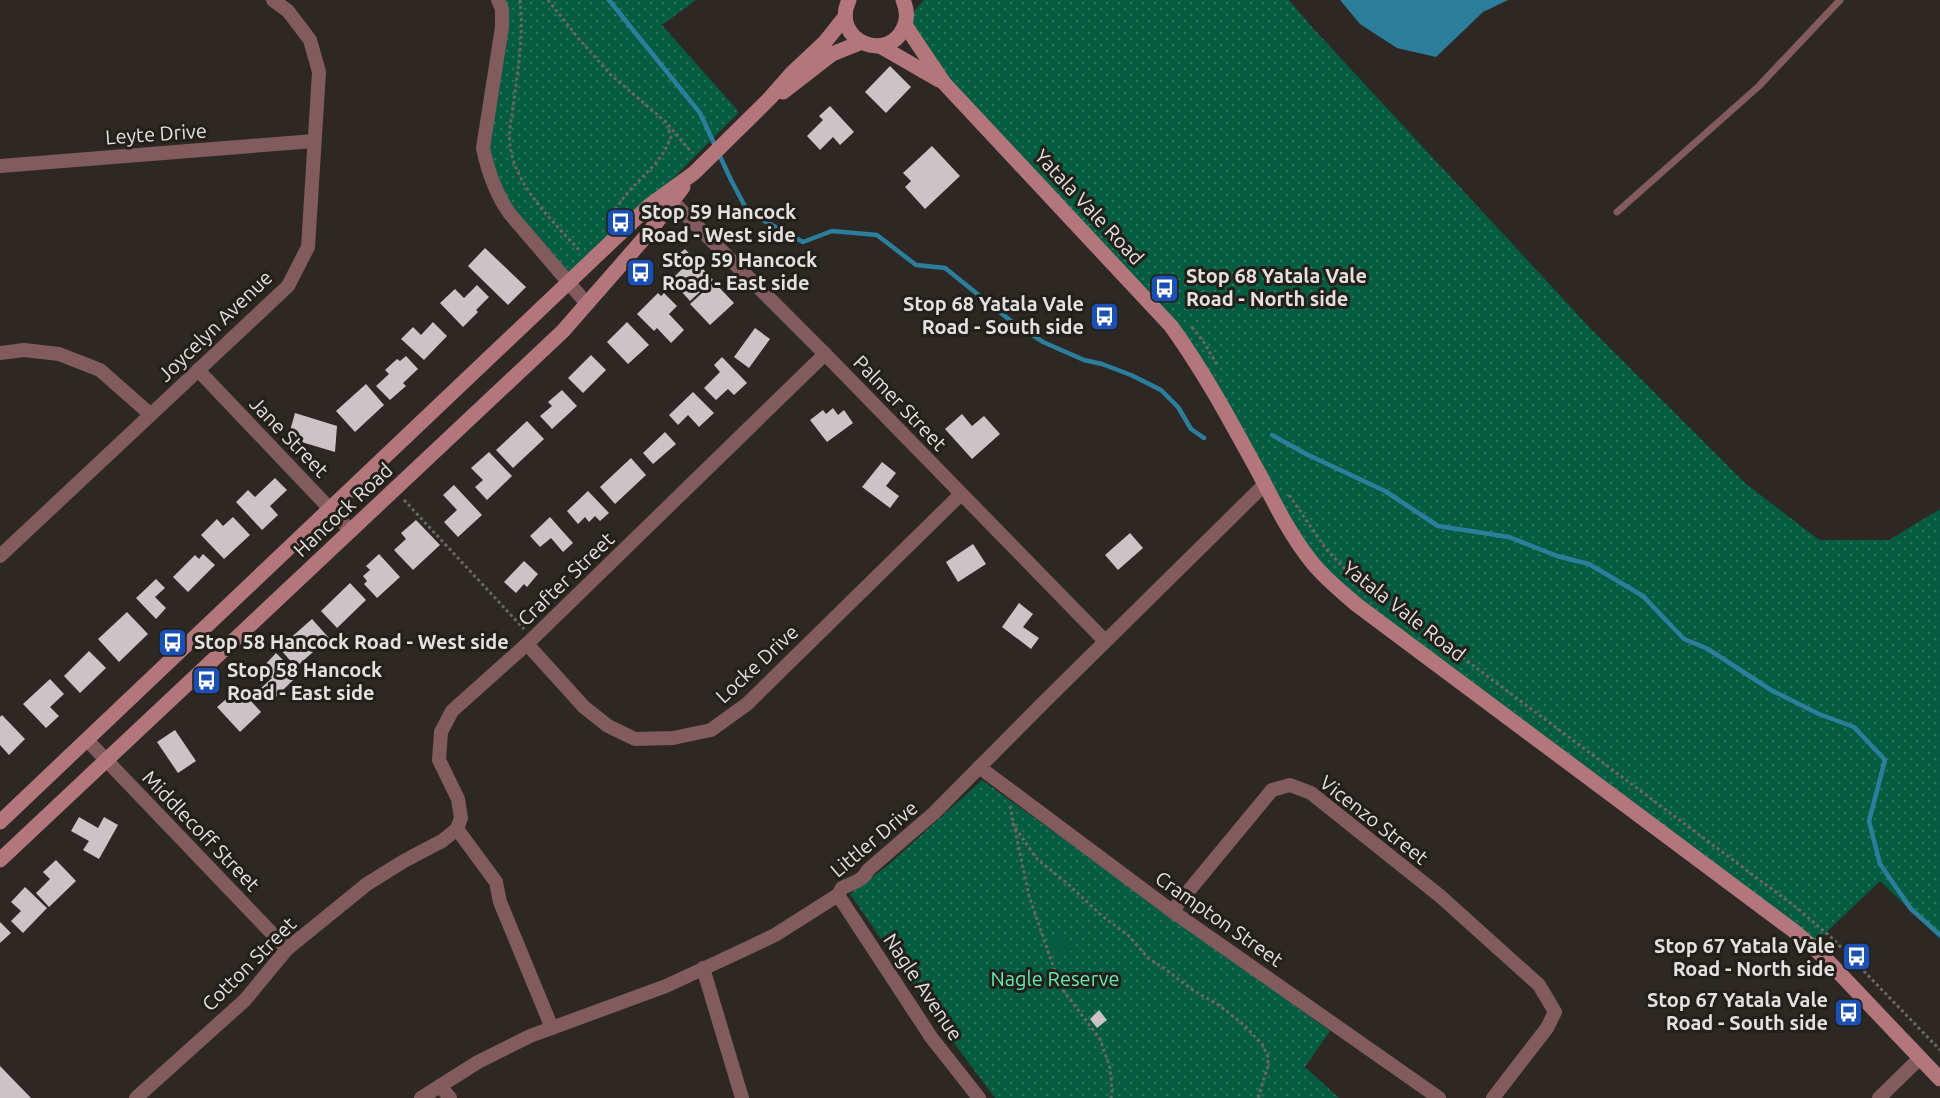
<svg xmlns="http://www.w3.org/2000/svg" width="1940" height="1098" font-family="Ubuntu,sans-serif">
	<style>
		.grass { fill: url(#grass-dots) }
		.garden { fill: #065c40 }
		.water { fill: #2b7f9c }
		.lines { fill: none; stroke-linecap: round; stroke-linejoin: round }
		.stream { stroke: #2b7f9c; stroke-width: 4.5 }
		.building { fill: #ccc3c7 }
		.path { stroke: #6b6763; stroke-width: 3; stroke-dasharray: 3 3; stroke-linecap: butt }
		.lane { stroke: #825b5e; stroke-width: 7 }
		.street { stroke: #825b5e; stroke-width: 14 }
		.secondary { stroke: #b3777b; stroke-width: 15 }
		.labels { text-anchor: middle; stroke-width: 6; stroke-linejoin: round; paint-order: stroke }
		.street-label { font-size: 20px; fill: #e4e1de; stroke: #231f1a }
		.poi-label { font-size: 20px; font-weight: bold; fill: #e4e1de; stroke: #231f1a; text-anchor: start }
		.park-label { font-size: 20px; fill: #64ecb5; stroke: #231f1a }
	</style>
	<defs>
		<pattern id="grass-dots" width="8" height="8" patternUnits="userSpaceOnUse" patternTransform="scale(1.5)"><rect width="8" height="8" fill="#065c40"/><path d="M2 2h.1M6 6h.1" fill="none" stroke="#2a735b" stroke-width="1.8" stroke-linecap="round"/></pattern>
	</defs>
	<rect width="100%" height="100%" fill="#2d2823"/>
	<g class="grass">
		<polygon points="497,0 696,0 662,25 739,112 569,284 528,236 487,167"/>
		<polygon points="924,0 1289,0 1311,26 1591,329 1745,483 1819,540 1889,540 1940,509 1940,939 1880,881 1811,947 1311,561 1196,360 927,72 906,20"/>
		<polygon points="982,780 1330,1031 1305,1067 1339,1098 995,1098 942,1027 850,894 888,865"/>
	</g>
	<polygon class="garden" points="1065,934 1073,950 1055,957 1048,941"/>
	<polygon class="water" points="1340,0 1508,0 1483,12 1436,57 1397,48 1360,24"/>
	<g class="lines">
		<g class="stream">
			<polyline points="609,0 700,113 731,180 748,212 803,242 832,231 877,235 916,265 945,268 1011,321 1043,342 1084,360 1102,364 1131,375 1161,390 1178,407 1191,429 1204,438"/>
			<polyline points="1272,435 1306,454 1385,491 1438,526 1509,537 1557,556 1589,564 1643,596 1684,639 1708,649 1771,690 1819,714 1854,727 1885,760 1869,821 1880,864 1911,909 1940,935"/>
		</g>
	</g>
	<g class="building">
		<polygon points="890,66 911,87 886,113 865,92"/>
		<polygon points="830,106 854,132 840,145 833,137 820,150 807,136 823,120 819,116"/>
		<polygon points="932,146 960,176 925,209 905,187 911,181 903,173"/>
		<polygon points="485,248 526,287 508,305 468,266"/>
		<polygon points="685,249 713,280 690,301 671,280 683,268 674,258"/>
		<polygon points="714,282 734,303 710,325 690,304"/>
		<polygon points="477,285 489,297 476,310 478,312 463,327 440,303 455,289 464,298"/>
		<polygon points="658,293 661,296 664,293 677,306 669,314 684,330 671,343 657,328 654,331 637,314"/>
		<polygon points="433,322 447,336 424,360 401,339 413,327 421,335"/>
		<polygon points="627,322 649,345 628,364 607,342"/>
		<polygon points="755,328 770,339 749,368 734,357"/>
		<polygon points="591,355 606,370 583,393 568,378"/>
		<polygon points="406,356 418,369 403,383 406,386 390,400 376,386 389,374 385,370 397,359 400,361"/>
		<polygon points="722,357 747,383 734,395 728,389 716,400 704,388 720,372 714,365"/>
		<polygon points="366,384 384,405 355,432 336,411"/>
		<polygon points="562,390 577,406 552,429 540,416 552,406 548,402"/>
		<polygon points="693,392 714,413 699,427 688,415 678,425 669,415"/>
		<polygon points="833,408 838,415 844,410 853,423 827,442 810,420 823,410 826,414"/>
		<polygon points="295,413 337,426 335,452 288,438"/>
		<polygon points="962,414 972,426 984,416 1000,434 972,459 945,429"/>
		<polygon points="527,421 544,439 513,468 496,450"/>
		<polygon points="665,432 676,444 653,464 643,453"/>
		<polygon points="489,452 512,476 487,500 475,487 483,480 471,468"/>
		<polygon points="631,458 646,475 615,504 600,487"/>
		<polygon points="882,462 896,473 886,486 899,496 890,508 862,487"/>
		<polygon points="275,478 287,490 270,506 278,515 262,530 236,502 248,490 255,497"/>
		<polygon points="454,485 482,515 458,537 444,522 457,510 443,495"/>
		<polygon points="588,491 609,513 600,521 595,516 589,522 585,517 578,524 567,511"/>
		<polygon points="233,517 250,535 224,559 201,535 217,519 223,526"/>
		<polygon points="550,517 573,543 563,552 551,538 540,547 530,536"/>
		<polygon points="416,520 440,545 413,570 394,550 406,539 401,533"/>
		<polygon points="1130,533 1143,548 1118,570 1105,555"/>
		<polygon points="973,544 986,564 958,582 946,562"/>
		<polygon points="203,554 215,565 188,592 173,577 195,555 199,559"/>
		<polygon points="379,554 400,577 377,598 364,584 367,581 363,576 370,570 366,566"/>
		<polygon points="524,561 538,574 527,587 524,584 516,593 504,582"/>
		<polygon points="156,579 165,588 155,597 166,608 156,619 136,598"/>
		<polygon points="350,583 366,600 337,628 321,611"/>
		<polygon points="1019,603 1033,614 1023,627 1039,638 1031,649 1002,627"/>
		<polygon points="127,612 148,634 119,662 98,639"/>
		<polygon points="312,619 329,638 296,667 279,648"/>
		<polygon points="89,651 106,668 80,693 64,676"/>
		<polygon points="276,653 298,675 273,700 261,688 272,678 262,668"/>
		<polygon points="50,679 64,694 50,707 59,716 46,728 23,704"/>
		<polygon points="239,688 261,712 240,732 217,707"/>
		<polygon points="2,715 25,739 9,755 0,745 0,717"/>
		<polygon points="175,730 196,761 178,773 157,742"/>
		<polygon points="79,817 98,828 104,817 118,825 99,859 83,850 89,841 71,831"/>
		<polygon points="56,860 76,881 49,907 36,893 50,879 43,872"/>
		<polygon points="25,887 47,908 23,933 11,921 21,911 11,902"/>
		<polygon points="0,922 11,933 0,943"/>
		<polygon points="1099,1010 1107,1020 1097,1028 1090,1019"/>
		<polygon points="0,1066 31,1098 0,1098"/>
	</g>
	<g class="lines">
		<g class="path">
			<path d="M520 0C524 34 518 67 514 101 512 117 507 135 511 151 518 189 556 225 581 252"/>
			<polyline points="548,0 579,39 611,75 666,122 692,153"/>
			<path d="M614 221 613 216C627 183 658 172 671 137L667 126"/>
			<polyline points="1192,327 1203,341 1218,366"/>
			<polyline points="1289,495 1326,549 1347,571 1797,908 1833,939 1940,1050"/>
			<polyline points="404,500 524,629"/>
			<polyline points="1010,806 1029,896 1060,986 1100,1039 1110,1068 1112,1090 1111,1098"/>
			<polyline points="1012,823 1037,859 1068,884 1102,916 1129,936 1149,959 1164,968 1191,989 1220,1006 1243,1024 1262,1044 1268,1057 1268,1066 1258,1098"/>
		</g>
		<polyline class="lane" points="1617,212 1759,86 1840,0"/>
		<g class="street">
			<path d="M498 0 502 9V27L483 148C488 172 495 193 510 214L587 304"/>
			<polyline points="0,166 314,141"/>
			<polyline points="665,194 825,354 1105,641"/>
			<polyline points="0,353 24,350 59,354 100,370 150,414"/>
			<polyline points="198,370 351,531"/>
			<polyline points="0,556 288,286 308,247 319,72 310,40 288,11 273,0"/>
			<polyline points="527,644 584,707 608,726 635,739 673,738 711,730 747,704 961,494"/>
			<polyline points="87,740 287,949"/>
			<polyline points="979,767 1172,911 1439,1098"/>
			<polyline points="457,829 461,818 458,799 439,760 441,732 452,711 527,644 825,354"/>
			<polyline points="457,829 496,882 500,902 552,1028"/>
			<polyline points="838,895 931,1037 979,1098"/>
			<polyline points="1172,911 1272,790 1290,785 1311,793 1440,896 1539,985 1555,1012 1547,1028 1493,1098"/>
			<polyline points="703,968 742,1098"/>
			<polyline points="440,1086 450,1098"/>
			<polyline points="136,1098 245,1000 287,949 367,884 404,861 442,841 457,829"/>
			<path d="M421 1098 478 1062 530 1036 666 986 735 954 775 935 838 895 842 888C853 882 862 882 868 870L934 813 1044 702 1265 484"/>
			<polyline points="1879,1098 1920,1058"/>
		</g>
		<g class="secondary">
			<path d="M849 0C830 40 888 65 904 27 908 18 907 9 903 0"/>
			<path d="M905 25 944 83 1171 326C1205 373 1232 424 1260 475 1275 504 1290 535 1311 561 1324 578 1341 591 1357 605L1794 931 1825 958 1940 1079"/>
			<polyline points="880,46 939,80"/>
			<polyline points="783,92 832,54 862,42"/>
			<polyline points="0,822 650,205 694,173 770,98 792,73 825,42 845,17"/>
			<polyline points="0,860 563,331 647,235 683,187"/>
		</g>
	</g>
	<defs>
		<symbol id="bus-square" viewBox="-11 -11 22 22"><rect x="-9" y="-9" width="18" height="18" rx="4" fill="#1a4fb4" stroke="#231f1a"/><path d="M-5-6H5V4H4V6H2V4H-2V6H-4V4H-5ZM-3.5-4V0h7V-4ZM-3.5 1.2v1.5H-2V1.2ZM2 1.2v1.5H3.5V1.2Z" fill="#fff"/></symbol>
	</defs>
	<g fill-rule="evenodd">
		<use href="#bus-square" x="604" y="206" width="33" height="33"/>
		<use href="#bus-square" x="624" y="256" width="33" height="33"/>
		<use href="#bus-square" x="1148" y="272" width="33" height="33"/>
		<use href="#bus-square" x="1088" y="300" width="33" height="33"/>
		<use href="#bus-square" x="156" y="626" width="33" height="33"/>
		<use href="#bus-square" x="190" y="664" width="33" height="33"/>
		<use href="#bus-square" x="1840" y="940" width="33" height="33"/>
		<use href="#bus-square" x="1832" y="996" width="33" height="33"/>
	</g>
	<g class="labels">
		<g class="street-label">
			<text transform="translate(156 134) rotate(-4)" y="7">Leyte Drive</text>
			<text transform="translate(1089 207) rotate(47)" y="7">Yatala Vale Road</text>
			<text transform="translate(215 326) rotate(-44)" y="7">Joycelyn Avenue</text>
			<text transform="translate(900 403) rotate(46)" y="7">Palmer Street</text>
			<text transform="translate(289 437) rotate(46)" y="7">Jane Street</text>
			<text transform="translate(343 510) rotate(-43)" y="7">Hancock Road</text>
			<text transform="translate(566 579) rotate(-44)" y="7">Crafter Street</text>
			<text transform="translate(1404 611) rotate(38)" y="7">Yatala Vale Road</text>
			<text transform="translate(757 664) rotate(-43)" y="7">Locke Drive</text>
			<text transform="translate(1374 820) rotate(38)" y="7">Vicenzo Street</text>
			<text transform="translate(201 831) rotate(46)" y="7">Middlecoff Street</text>
			<text transform="translate(874 839) rotate(-40)" y="7">Littler Drive</text>
			<text transform="translate(1219 919) rotate(35)" y="7">Crampton Street</text>
			<text transform="translate(249 964) rotate(-45)" y="7">Cotton Street</text>
			<text transform="translate(923 987) rotate(56)" y="7">Nagle Avenue</text>
		</g>
		<g class="poi-label">
			<text x="641" y="219">Stop 59 Hancock<tspan x="641" dy="23">Road - West side</tspan></text>
			<text x="662" y="267">Stop 59 Hancock<tspan x="662" dy="23">Road - East side</tspan></text>
			<text x="1186" y="283">Stop 68 Yatala Vale<tspan x="1186" dy="23">Road - North side</tspan></text>
			<text x="1084" y="311" text-anchor="end">Stop 68 Yatala Vale<tspan x="1084" dy="23">Road - South side</tspan></text>
			<text x="194" y="649">Stop 58 Hancock Road - West side</text>
			<text x="227" y="677">Stop 58 Hancock<tspan x="227" dy="23">Road - East side</tspan></text>
			<text x="1835" y="953" text-anchor="end">Stop 67 Yatala Vale<tspan x="1835" dy="23">Road - North side</tspan></text>
			<text x="1828" y="1007" text-anchor="end">Stop 67 Yatala Vale<tspan x="1828" dy="23">Road - South side</tspan></text>
		</g>
		<g class="park-label">
			<text x="1055" y="986">Nagle Reserve</text>
		</g>
	</g>
</svg>
